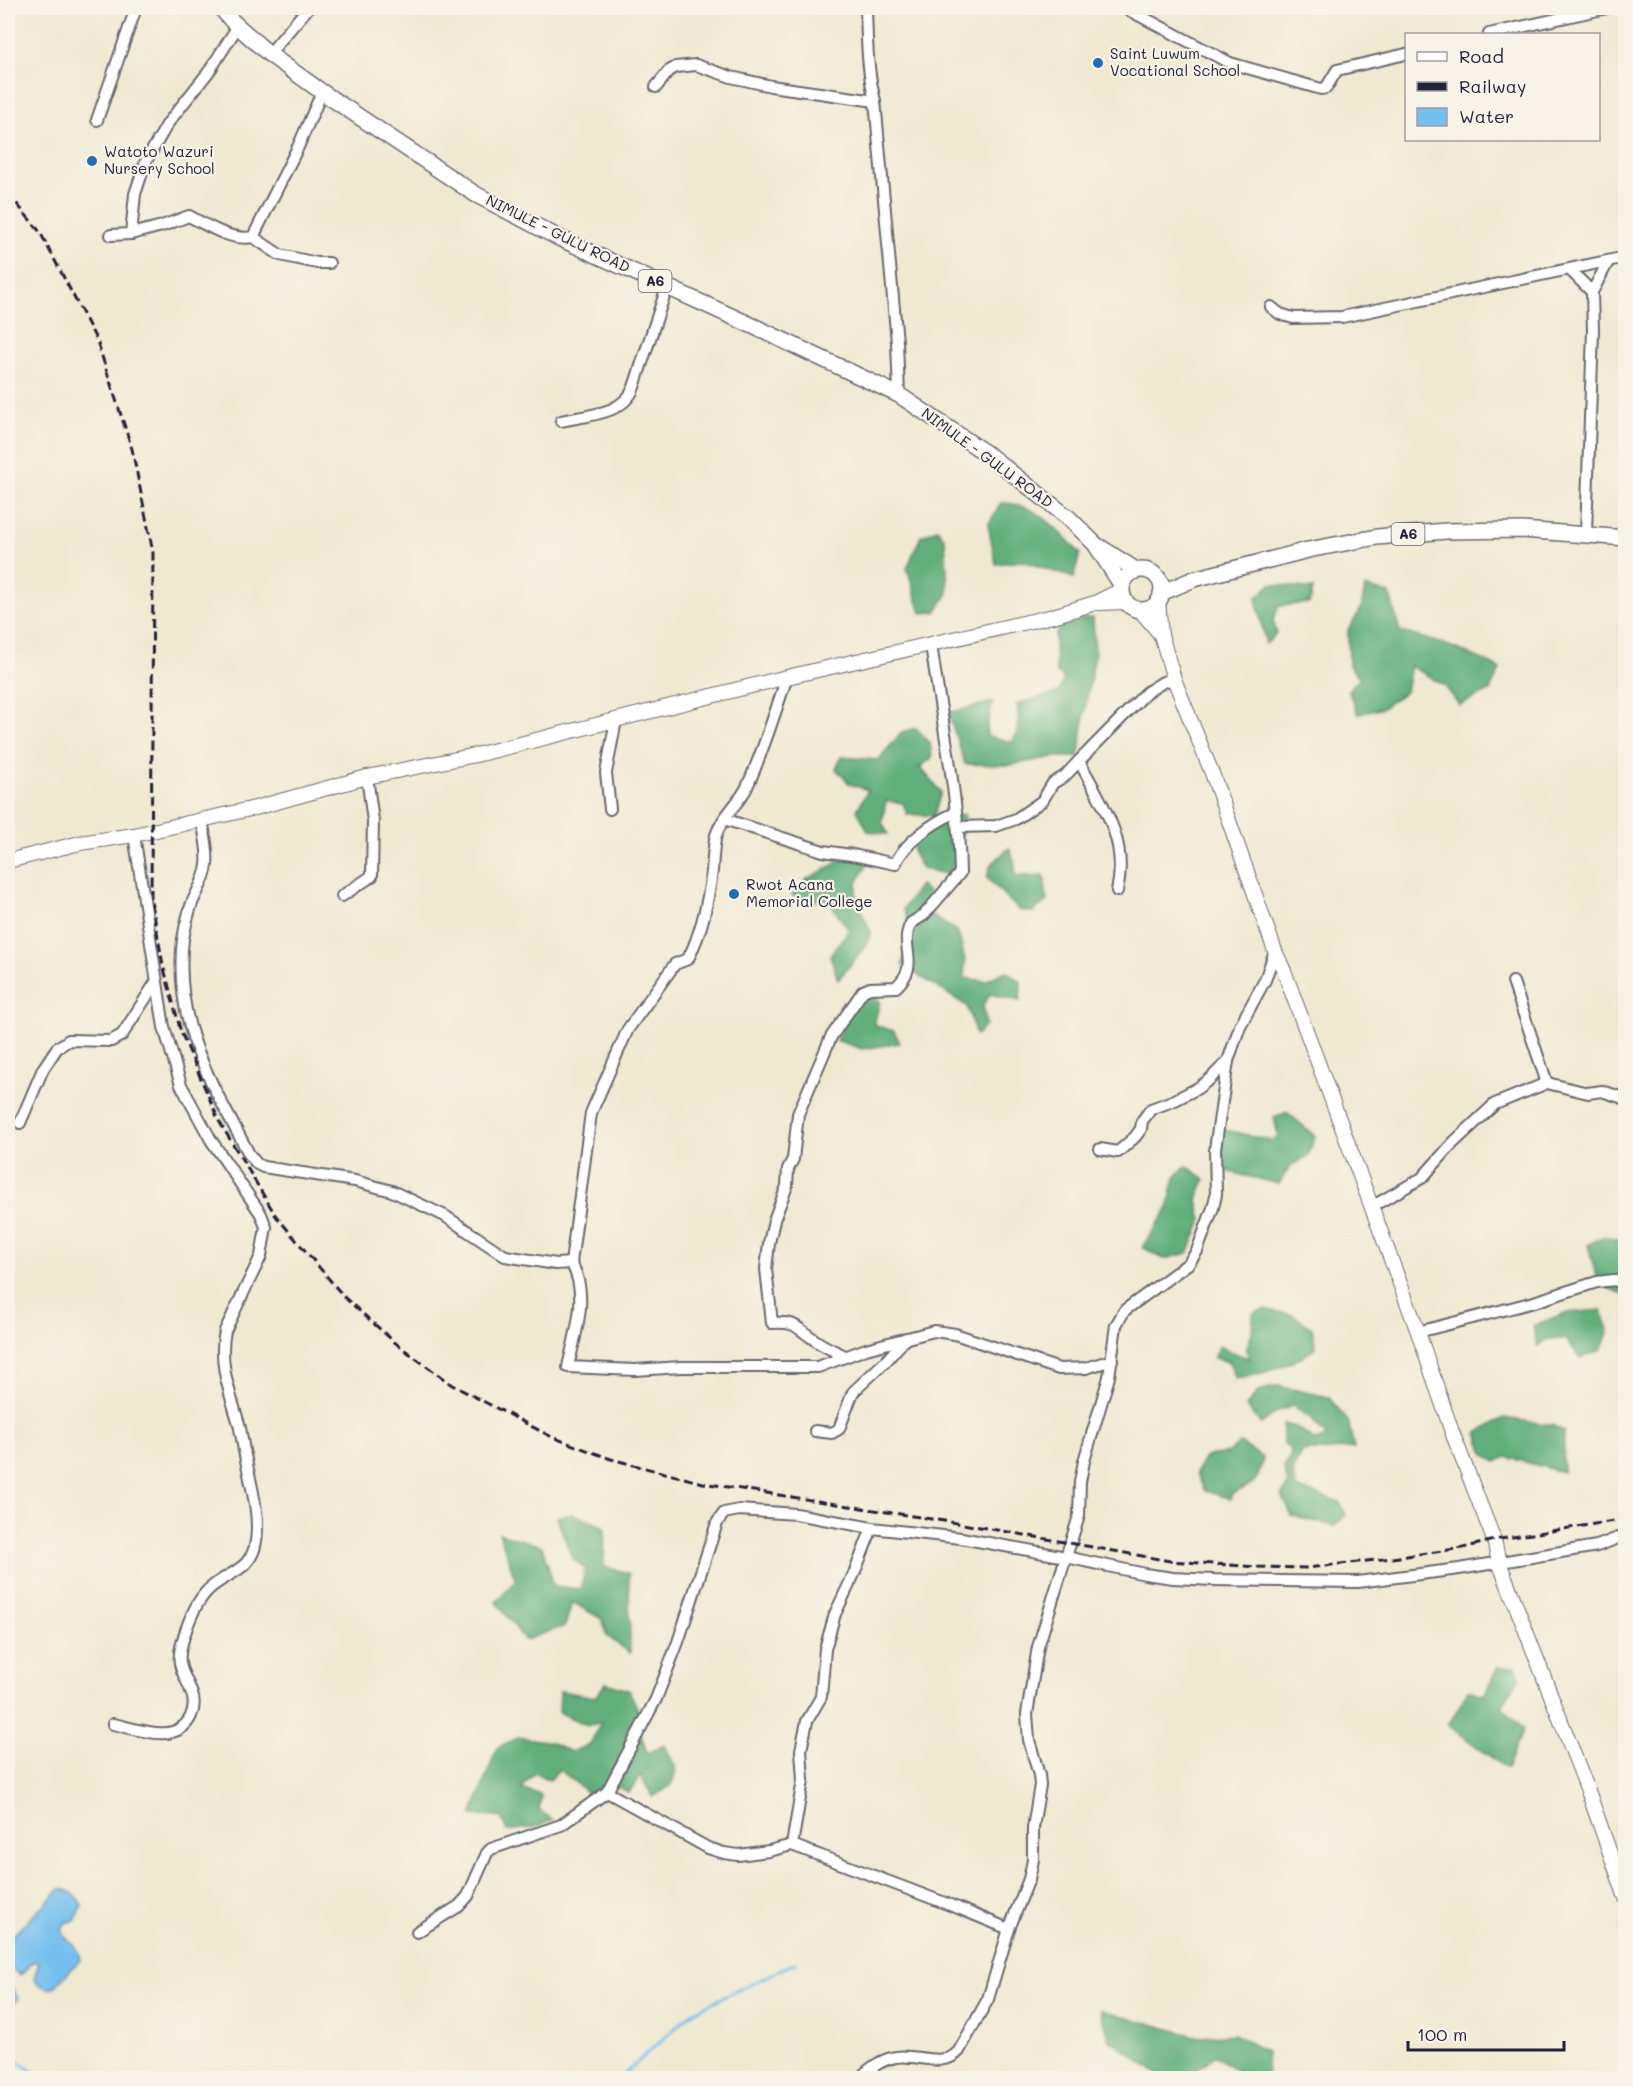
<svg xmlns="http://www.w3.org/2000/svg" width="1633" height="2086" font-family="Mali,sans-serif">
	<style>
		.forest { fill: #60af7a; stroke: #41685a; stroke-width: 1.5 }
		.water { fill: #75bfee; stroke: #4c7094; stroke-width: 1.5 }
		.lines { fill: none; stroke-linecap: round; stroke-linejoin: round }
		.stream { stroke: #75bfee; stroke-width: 3 }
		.street-casing { stroke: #6a6870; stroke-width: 14 }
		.secondary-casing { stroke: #6a6870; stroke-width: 16 }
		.primary-casing { stroke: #6a6870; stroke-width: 18 }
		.street { stroke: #fff; stroke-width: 10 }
		.secondary { stroke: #fff; stroke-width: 14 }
		.primary { stroke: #fff; stroke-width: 15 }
		.rail { stroke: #22223b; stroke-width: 3; stroke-dasharray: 9 4.5; stroke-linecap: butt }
		.poi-dot { fill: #1f6fb2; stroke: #f7f3e8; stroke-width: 2 }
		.labels { text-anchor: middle; stroke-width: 4.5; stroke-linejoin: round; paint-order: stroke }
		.shield { fill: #f7f3e8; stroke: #62616f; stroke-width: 1.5 }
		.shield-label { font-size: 14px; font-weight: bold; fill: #22223b }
		.poi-label { font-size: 15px; fill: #22223b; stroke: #f7f3e8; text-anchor: start }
		.street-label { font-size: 15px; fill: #22223b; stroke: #f7f3e8 }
	</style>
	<rect width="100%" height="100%" fill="#f7f3e8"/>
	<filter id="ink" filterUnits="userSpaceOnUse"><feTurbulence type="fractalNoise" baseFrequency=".0167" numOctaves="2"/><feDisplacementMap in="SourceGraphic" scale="12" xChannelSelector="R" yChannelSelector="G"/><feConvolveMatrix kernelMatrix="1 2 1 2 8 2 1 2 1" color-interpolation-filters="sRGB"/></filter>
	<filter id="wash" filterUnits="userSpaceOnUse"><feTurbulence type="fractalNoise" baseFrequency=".008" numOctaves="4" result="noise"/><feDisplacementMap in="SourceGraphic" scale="24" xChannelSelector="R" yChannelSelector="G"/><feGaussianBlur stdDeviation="1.35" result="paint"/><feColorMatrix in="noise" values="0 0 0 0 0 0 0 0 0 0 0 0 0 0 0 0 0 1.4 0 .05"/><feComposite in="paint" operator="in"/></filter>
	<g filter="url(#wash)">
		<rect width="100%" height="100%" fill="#f0e9d2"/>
		<g class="forest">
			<path d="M1001 503C1038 503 1056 529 1080 553L1074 578 1022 561 996 564 988 525Z"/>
			<polygon points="937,529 945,539 948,593 936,612 921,613 907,568 921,536"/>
			<polygon points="1271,584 1313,589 1310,603 1279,606 1273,620 1277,633 1266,644 1256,598"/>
			<path d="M1365 587 1390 594 1400 632C1435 640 1468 651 1500 669L1490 691 1459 705 1445 686 1411 666 1406 691 1383 708 1358 714 1348 690 1360 678 1349 666 1348 630 1361 609Z"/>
			<polygon points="1093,618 1095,654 1085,709 1079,757 1054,757 1009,765 965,764 948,713 993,702 987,726 987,736 1013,742 1019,725 1017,704 1059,692 1064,678 1056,672 1055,636 1063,621"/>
			<polygon points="916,728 930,743 932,758 920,767 941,792 934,816 907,814 903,803 886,801 882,822 888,834 868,831 857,810 868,790 850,784 836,769 841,757 878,760 902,732"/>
			<polygon points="964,814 968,827 955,839 956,864 946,874 922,869 913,853 912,841 942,822"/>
			<polygon points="855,844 871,858 857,883 856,898 871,933 864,948 838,980 830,955 849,930 827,899 806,902 792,895 807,879 835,864"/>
			<polygon points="1009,848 1014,860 1016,876 1044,875 1047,901 1032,912 1019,910 987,878 990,866"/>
			<path d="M920 885 929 893 927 913 958 932 965 960 964 978 985 981 1006 971 1021 982 1020 1001 990 994 983 1005 986 1025 976 1035 967 1006 902 965C908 941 916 933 903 909Z"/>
			<polygon points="869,994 880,1001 874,1025 894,1031 900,1043 862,1049 836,1040 854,1006"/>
			<polygon points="1287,1112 1315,1136 1308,1156 1290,1166 1279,1184 1221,1170 1222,1129 1272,1141 1278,1136 1274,1117"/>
			<polygon points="1187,1166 1205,1179 1197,1200 1202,1221 1188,1253 1164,1259 1142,1247 1168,1209 1175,1177"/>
			<polygon points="1603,1237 1625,1240 1625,1295 1598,1284 1588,1245"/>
			<path d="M1264 1309 1293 1315 1312 1328 1316 1347C1295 1365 1263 1374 1236 1379L1229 1362 1214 1358 1218 1346 1250 1359 1246 1351 1252 1332 1253 1313Z"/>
			<polygon points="1602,1310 1609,1330 1601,1351 1580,1358 1566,1339 1548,1339 1537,1346 1533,1326 1565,1313"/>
			<polygon points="1278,1386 1328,1397 1348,1420 1354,1448 1301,1452 1293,1472 1296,1488 1340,1502 1346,1515 1334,1526 1292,1516 1282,1495 1288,1484 1284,1468 1292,1452 1283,1442 1283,1424 1296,1427 1315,1441 1327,1437 1312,1419 1293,1406 1278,1411 1261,1424 1246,1407 1258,1391"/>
			<polygon points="1504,1418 1552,1425 1564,1432 1563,1472 1506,1457 1496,1462 1484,1453 1477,1433"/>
			<path d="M1240 1443 1263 1458C1259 1483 1253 1485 1231 1494V1499L1205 1491 1196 1473 1206 1456 1228 1453Z"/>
			<polygon points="573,1514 605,1527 604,1567 629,1573 630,1653 607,1636 602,1619 572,1602 565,1626 525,1640 496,1602 516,1581 499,1533 542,1546 554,1586 580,1589 586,1569 572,1558 557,1517"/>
			<polygon points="1498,1667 1516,1667 1520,1677 1502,1706 1523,1729 1507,1769 1448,1725 1469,1690 1484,1695"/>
			<polygon points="606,1683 629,1690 639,1712 639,1727 647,1753 665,1745 676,1769 672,1785 653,1797 640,1775 629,1793 613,1784 590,1795 559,1769 550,1780 535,1773 521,1788 541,1795 539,1810 553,1820 537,1827 507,1831 501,1817 472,1815 497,1748 519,1737 551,1742 571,1752 590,1744 601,1722 588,1726 559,1712 560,1691 595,1697"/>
			<polygon points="1101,2010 1199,2037 1234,2034 1266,2052 1267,2074 1243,2076 1215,2055 1188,2078 1163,2078 1109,2039"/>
		</g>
		<g class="water">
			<path d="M60 1889C69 1888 79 1898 82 1906L75 1921 66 1922 62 1930C65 1942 83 1947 80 1960L55 1987C47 1991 38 1985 34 1978L39 1963 35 1961C27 1963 27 1973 19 1975L8 1965V1940Z"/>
			<polygon points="8,1982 19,1999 8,2007"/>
		</g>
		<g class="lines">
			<g class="stream">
				<polyline points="8,2053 41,2078"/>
				<polyline points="620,2078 694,2011 795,1963"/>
			</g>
		</g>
	</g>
	<g filter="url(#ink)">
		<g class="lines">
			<defs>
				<g id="street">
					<path d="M866 8C867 39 867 70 875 101L897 342 899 395"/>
					<polyline points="1125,8 1230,63 1321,89 1326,88 1337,70 1406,54"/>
					<polyline points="1489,34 1607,8"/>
					<polyline points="269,54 308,8"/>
					<polyline points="656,87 669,71 676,67 696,65 731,77 771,86 875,101"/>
					<polyline points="97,120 136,8"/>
					<polyline points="131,234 135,194 146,161 168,123 210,70 238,26"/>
					<path d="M111 235 131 234 162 226 189 216C208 226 231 241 253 237L298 147 322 92"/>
					<polyline points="253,237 280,255 317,263 329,263"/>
					<polyline points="1570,270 1592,292"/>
					<polyline points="1271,307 1280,314 1293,318 1342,317 1626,257"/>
					<path d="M561 421C586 415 624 415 634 387L667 287"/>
					<polyline points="1586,534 1593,331 1592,292 1608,262"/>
					<polyline points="610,809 606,773 616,720"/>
					<path d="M202 819C204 834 209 850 207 865 206 878 197 891 192 903 188 914 185 928 183 939 173 1024 211 1082 249 1154L257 1164 263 1167 355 1181 392 1191 445 1216 505 1256 556 1264 571 1263C590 1294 575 1334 568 1367L635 1370 681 1367H818L866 1349 934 1331 955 1334 1059 1369 1086 1368 1112 1360"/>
					<path d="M724 819 823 851 858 856 895 864C905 842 934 822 955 813"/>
					<polyline points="958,827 996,826 1016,819 1042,801 1053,783 1065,776 1079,761"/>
					<path d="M1117 891C1129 840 1102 804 1079 761L1147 692 1163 682 1174 679"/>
					<polyline points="342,896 372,876 373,821 367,777"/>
					<polyline points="1513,982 1547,1083"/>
					<polyline points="20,1123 43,1069 57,1048 69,1040 111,1041 122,1035 156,982"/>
					<polyline points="1100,1149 1118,1152 1135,1137 1141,1129 1142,1121 1151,1109 1175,1100 1198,1088 1210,1079 1228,1061 1240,1026 1265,980 1275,951"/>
					<polyline points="1371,1207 1422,1178 1453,1143 1495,1104 1547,1083 1588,1093 1602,1091 1626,1099"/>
					<path d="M571 1263 591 1113 628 1029 675 964 688 959C702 931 708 903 712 871 713 859 713 847 716 835 722 817 737 805 746 789 763 753 774 715 787 677"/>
					<polyline points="1418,1332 1534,1302 1597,1282 1614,1280 1626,1284"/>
					<path d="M845 1356C835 1351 824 1347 815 1340 796 1328 797 1321 772 1323L766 1269 769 1243 774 1220 787 1186 788 1169 793 1159 798 1114 831 1037 863 991 870 988 896 987C922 963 898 948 911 923L924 915 960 873C959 796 941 720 931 644"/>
					<polyline points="815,1431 832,1433 839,1429 853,1392 886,1361 906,1338"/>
					<path d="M113 1724C138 1729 177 1746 191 1716 194 1709 195 1702 192 1694 185 1673 175 1668 182 1643 187 1625 194 1604 208 1590 227 1572 252 1571 256 1541 260 1515 251 1485 246 1460 243 1448 242 1436 239 1424 230 1393 218 1363 225 1331L261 1256 266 1227 261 1214 211 1140 181 1085 164 1027 134 835"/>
					<polyline points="792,1845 803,1780 801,1750 807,1721 821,1697 825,1649 835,1614 854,1574 872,1528"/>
					<polyline points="1009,1929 958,1908 792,1845 769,1851 738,1855 724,1853 708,1848 607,1792 656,1699 678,1642 717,1523 724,1513 739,1510 796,1514 872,1528 961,1538 1066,1557 1079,1516 1080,1482 1084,1461 1109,1377 1116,1325 1125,1310 1189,1263 1197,1251 1213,1208 1216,1195 1215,1149 1228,1061"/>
					<polyline points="417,1932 459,1906 468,1896 487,1853 491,1849 561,1825 607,1792"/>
					<path d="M860 2078C870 2068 882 2059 896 2057 916 2053 943 2069 959 2051L988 1999 1009 1929 1029 1879 1033 1860V1828L1040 1785 1039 1775 1029 1740 1027 1714 1038 1647 1066 1557 1145 1574 1173 1578 1213 1580 1358 1582 1459 1569 1597 1546 1626 1535"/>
				</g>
				<g id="secondary">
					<polyline points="1158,601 1161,635 1174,679 1212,773 1275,951 1284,971 1418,1332 1452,1432 1494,1540 1499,1562 1587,1788 1626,1898"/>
					<polyline points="1100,603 1126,602"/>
					<polyline points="1140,610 1161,635"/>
					<polyline points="8,861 80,843 134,835 255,808 367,777 476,755 787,677 1053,616 1095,603 1121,590"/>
				</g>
				<g id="primary">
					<polyline points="221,8 232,21 269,54 322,92 475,194 559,238 753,326 899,395 990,456 1070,519 1095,544 1122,586"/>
					<polyline points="1100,547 1136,570"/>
					<circle cx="1142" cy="590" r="20"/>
					<polyline points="1161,593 1194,579 1308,550 1377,537 1446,531 1522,530 1626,538"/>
				</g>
			</defs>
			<use href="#street" class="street-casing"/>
			<use href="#secondary" class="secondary-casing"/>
			<use href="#primary" class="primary-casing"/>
			<use href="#street" class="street"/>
			<use href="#secondary" class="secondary"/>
			<use href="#primary" class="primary"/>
			<polyline class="rail" points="8,193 40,232 97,341 132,449 153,552 151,898 163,965 181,1032 219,1121 276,1216 345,1298 398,1345 452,1385 552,1437 611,1459 703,1483 963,1524 1170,1561 1258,1567 1307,1568 1392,1558 1463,1548 1494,1540 1626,1519"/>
		</g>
	</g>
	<g class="poi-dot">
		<circle cx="1098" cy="63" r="6"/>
		<circle cx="92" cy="161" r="6"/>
		<circle cx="734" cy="894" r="6"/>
	</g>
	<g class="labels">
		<g class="shield">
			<rect x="638.5" y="270" width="33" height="22" rx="4.5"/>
			<rect x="1391.5" y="523" width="33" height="22" rx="4.5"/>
		</g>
		<g class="shield-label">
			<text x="655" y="286">A6</text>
			<text x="1408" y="539">A6</text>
		</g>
		<g class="poi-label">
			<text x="1110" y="59">Saint Luwum<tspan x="1110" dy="17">Vocational School</tspan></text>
			<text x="104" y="157">Watoto Wazuri<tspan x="104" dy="17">Nursery School</tspan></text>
			<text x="746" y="890">Rwot Acana<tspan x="746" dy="17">Memorial College</tspan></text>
		</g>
		<g class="street-label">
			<text transform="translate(558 234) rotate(26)" y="5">NIMULE - GULU ROAD</text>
			<text transform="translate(987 458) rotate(36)" y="5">NIMULE - GULU ROAD</text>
		</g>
	</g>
	<rect width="1633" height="2086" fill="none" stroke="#f7f3e8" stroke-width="30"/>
	<rect x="1405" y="33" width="195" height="108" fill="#f7f3e8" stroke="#a29fa3" stroke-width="1.5"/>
	<rect x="1417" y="52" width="30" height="9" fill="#ffffff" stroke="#a29fa3" stroke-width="1.5"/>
	<text x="1459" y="63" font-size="18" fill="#22223b">Road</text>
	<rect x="1417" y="82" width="30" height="9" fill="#22223b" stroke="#a29fa3" stroke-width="1.5"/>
	<text x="1459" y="93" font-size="18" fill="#22223b">Railway</text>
	<rect x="1417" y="108" width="30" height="18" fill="#75bfee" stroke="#a29fa3" stroke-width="1.5"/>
	<text x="1459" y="123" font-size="18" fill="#22223b">Water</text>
	<path d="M1408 2041v9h156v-9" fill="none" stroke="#22223b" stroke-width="3"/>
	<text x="1417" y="2041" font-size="18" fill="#22223b" stroke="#f7f3e8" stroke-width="4.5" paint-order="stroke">100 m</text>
</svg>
